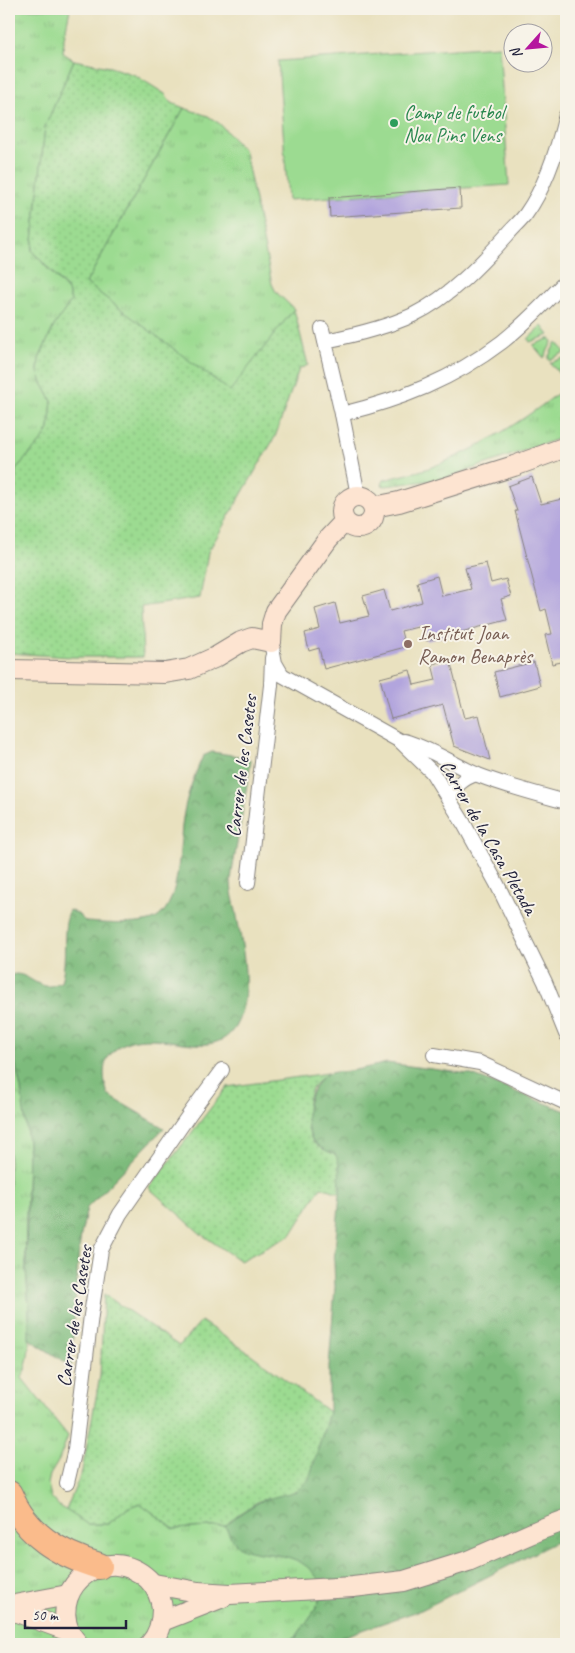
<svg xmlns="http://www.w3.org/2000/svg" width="575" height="1653" font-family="Caveat,sans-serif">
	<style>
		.grass { fill: url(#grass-tufts); stroke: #5f7e66 }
		.forest { fill: url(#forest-crowns); stroke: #506e5b }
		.park { fill: url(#park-dots); stroke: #5f7e66 }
		.pitch { fill: #9cdb91; stroke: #5f7e66 }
		.building { fill: #b2a5dd }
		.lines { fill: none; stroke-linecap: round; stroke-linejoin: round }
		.street-casing { stroke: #86827d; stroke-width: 16 }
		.secondary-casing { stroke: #86827d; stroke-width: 22 }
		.highway-casing { stroke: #86827d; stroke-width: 28 }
		.street { stroke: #fff; stroke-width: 14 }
		.secondary { stroke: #fde4d1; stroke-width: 20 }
		.highway { stroke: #fabb8b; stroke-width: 26 }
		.leisure-dot { fill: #2e9e5b; stroke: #f7f3e8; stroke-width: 2 }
		.education-dot { fill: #8d6e63; stroke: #f7f3e8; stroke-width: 2 }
		.labels { text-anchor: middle; stroke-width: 4; stroke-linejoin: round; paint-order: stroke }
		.leisure-label { font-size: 20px; fill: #27864d; stroke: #f7f3e8; text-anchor: start }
		.education-label { font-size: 20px; fill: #785e54; stroke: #f7f3e8; text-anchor: start }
		.street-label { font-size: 20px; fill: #22223b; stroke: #f7f3e8 }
	</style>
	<defs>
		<pattern id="grass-tufts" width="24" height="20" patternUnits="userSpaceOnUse" patternTransform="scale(1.25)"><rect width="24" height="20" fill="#9cdb91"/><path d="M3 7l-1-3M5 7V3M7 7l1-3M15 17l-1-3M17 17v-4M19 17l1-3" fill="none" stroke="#86bc7e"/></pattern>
		<pattern id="forest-crowns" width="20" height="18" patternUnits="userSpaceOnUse" patternTransform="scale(1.25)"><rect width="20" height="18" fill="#7dbb7b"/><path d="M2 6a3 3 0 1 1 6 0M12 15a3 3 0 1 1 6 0" fill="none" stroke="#669866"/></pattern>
		<pattern id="park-dots" width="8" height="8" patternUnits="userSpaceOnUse" patternTransform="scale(1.25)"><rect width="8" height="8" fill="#9cdb91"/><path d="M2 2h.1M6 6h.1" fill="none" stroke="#86bc7e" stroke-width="1.8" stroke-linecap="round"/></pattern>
	</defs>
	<rect width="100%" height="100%" fill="#f7f3e8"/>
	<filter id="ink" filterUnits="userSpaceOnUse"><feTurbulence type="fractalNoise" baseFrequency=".02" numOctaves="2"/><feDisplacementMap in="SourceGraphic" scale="10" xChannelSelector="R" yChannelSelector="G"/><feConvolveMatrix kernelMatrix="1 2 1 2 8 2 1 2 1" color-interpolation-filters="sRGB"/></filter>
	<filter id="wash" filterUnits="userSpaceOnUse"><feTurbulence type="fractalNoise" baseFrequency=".0096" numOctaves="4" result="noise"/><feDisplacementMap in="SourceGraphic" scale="20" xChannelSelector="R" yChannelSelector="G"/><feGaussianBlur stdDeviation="1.12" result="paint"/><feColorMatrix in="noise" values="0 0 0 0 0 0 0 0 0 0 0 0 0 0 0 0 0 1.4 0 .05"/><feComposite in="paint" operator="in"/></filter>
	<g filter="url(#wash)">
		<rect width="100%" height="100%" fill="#e9e1bf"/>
		<g class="grass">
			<polygon points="9,9 70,9 64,38 63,53 74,60 45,127 32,251 68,291 71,301 54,326 39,359 38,371 42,383 52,401 49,429 44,438 16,469 9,531"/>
			<polygon points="184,108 208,116 220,124 245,152 272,284 276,292 294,309 230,392 86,283"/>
			<polygon points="542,326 549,335 530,342 528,339"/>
			<polygon points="548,339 551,339 552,342 544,358 533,345"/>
			<polygon points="556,342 565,352 549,360 548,358"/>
			<polygon points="566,357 566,363 561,376 550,363"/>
			<path d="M565 388 566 389V436L443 479 385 486 382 485 384 480C399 476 414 473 429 468 478 450 524 420 565 388Z"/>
			<path d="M9 1036C18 1071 27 1108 28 1144 28 1186 24 1228 26 1269 28 1301 35 1349 22 1378L68 1436 59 1460 50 1475 48 1484 51 1497 60 1507 73 1514 87 1524H108L129 1507 140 1503 174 1529 225 1526C241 1559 269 1548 296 1559 306 1563 313 1571 319 1580V1601L315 1610 296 1637 283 1644H9Z"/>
		</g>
		<g class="forest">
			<path d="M212 752 238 756 251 761C246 789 242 816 237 844 235 856 232 869 231 881 231 891 234 902 236 911 242 946 254 995 235 1027 208 1070 144 1014 110 1055 101 1066 104 1082 108 1095L164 1128 87 1208 81 1235 78 1259 71 1366 29 1339V1309L26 1269 28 1142 21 1089 9 1036V976C24 968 35 988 50 986 53 986 58 983 61 982 68 958 61 931 69 910L78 914 86 922C104 923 145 927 158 917 181 901 179 844 183 818 186 797 194 776 203 756Z"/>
			<path d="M387 1063 469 1074 566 1111V1537L421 1610 345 1636 346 1644H283L296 1637 315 1610 319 1601V1580C303 1557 286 1556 260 1553 255 1552 246 1551 241 1548 233 1543 229 1534 225 1526 251 1502 278 1494 309 1479L329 1412V1366L335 1287 334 1262 340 1193 339 1165 336 1156C329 1152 321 1149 316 1144 299 1128 307 1086 326 1075 332 1071 342 1072 349 1071 361 1069 374 1066 387 1063Z"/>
		</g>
		<g class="park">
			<polygon points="74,60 110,67 135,75 165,94 172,103 184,108 86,283 230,391 294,309 308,365 299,369 275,437 208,552 200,598 141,607 143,657 71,657 9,653 9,531 16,469 44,438 49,429 52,401 42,383 38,371 39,359 54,326 71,301 68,290 32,251 45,127"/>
			<path d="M328 1073C322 1077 317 1081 313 1087 305 1100 304 1132 315 1144 321 1149 329 1152 336 1155L339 1165 340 1193 321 1187 291 1235 240 1261 201 1234 149 1188 227 1087Z"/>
			<polygon points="104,1294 179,1346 201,1321 252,1355 329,1412 309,1479 297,1491 259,1501 237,1515 225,1526 174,1529 140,1503 129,1507 108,1524 87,1524 66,1510 82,1471 100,1376"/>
		</g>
		<polygon class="pitch" points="499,46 509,185 288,200 278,61"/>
		<g id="blocks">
			<g class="building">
				<polygon points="460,188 461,208 330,217 329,198"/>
				<polygon points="532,477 541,504 566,498 566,661 552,664 545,635 552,634 546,609 541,611 515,511 517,511 508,486"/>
				<polygon points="486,563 491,583 506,579 511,596 501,599 507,620 426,641 422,626 401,631 405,647 324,669 319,648 309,651 305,633 320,629 315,609 335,603 340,623 369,616 363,596 384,590 390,611 422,602 417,582 437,576 442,596 471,589 465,568"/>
				<polygon points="450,660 465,718 479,715 490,760 454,746 443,705 391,719 380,678 410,670 414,685 436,680 432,664"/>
				<polygon points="534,662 540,686 500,697 494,672"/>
			</g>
		</g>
	</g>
	<g filter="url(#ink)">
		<use href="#blocks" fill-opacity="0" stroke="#86827d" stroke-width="1"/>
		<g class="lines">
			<defs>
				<g id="street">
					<polyline points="322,329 342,414 357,490 356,496"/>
					<path d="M325 341C355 335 385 328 413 315 450 297 481 264 508 234 514 227 521 221 526 214 546 186 558 148 566 115"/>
					<path d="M342 414C402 399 452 380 502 342 525 324 546 302 566 281"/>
					<polyline points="271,642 275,663 282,675 400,741 432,772 464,824 497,884 545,982 566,1034"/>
					<path d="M404 741C430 748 452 764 478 775 506 786 536 794 566 802"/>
					<path d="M449 799C455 786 462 779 476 774"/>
					<polyline points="248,883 271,685 272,658"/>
					<polyline points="434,1055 480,1063 566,1103"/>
					<polyline points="67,1483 75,1449 91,1315 101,1250 120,1214 191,1112 222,1070"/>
				</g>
				<g id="secondary">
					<circle cx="358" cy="512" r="16"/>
					<polyline points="374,507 399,502 514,466 566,447"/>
					<polyline points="9,670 165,673 189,669 216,657 241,642 252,638 271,642 272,624 276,611 328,539 344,522"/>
					<polyline points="154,1584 198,1592 230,1594 353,1587 404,1581 468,1561 539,1530 566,1520"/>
					<polyline points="9,1606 68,1595"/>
					<polyline points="9,1609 69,1631"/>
					<polyline points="162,1621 223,1597"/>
					<path d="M78 1644C75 1640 71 1636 69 1631 50 1584 108 1542 148 1579 156 1587 161 1598 162 1609 162 1623 159 1634 150 1644"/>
				</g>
				<path id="highway" d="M9 1494C26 1535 59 1554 99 1566"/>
			</defs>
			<use href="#street" class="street-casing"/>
			<use href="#secondary" class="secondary-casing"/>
			<use href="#highway" class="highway-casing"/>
			<use href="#street" class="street"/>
			<use href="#secondary" class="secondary"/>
			<use href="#highway" class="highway"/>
		</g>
	</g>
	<circle class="leisure-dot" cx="394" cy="123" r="5"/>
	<circle class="education-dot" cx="408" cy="644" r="5"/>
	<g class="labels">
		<g class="leisure-label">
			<text x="404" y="119">Camp de futbol<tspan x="404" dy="23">Nou Pins Vens</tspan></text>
		</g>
		<g class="education-label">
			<text x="418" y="640">Institut Joan<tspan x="418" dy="23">Ramon Benaprès</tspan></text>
		</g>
		<g class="street-label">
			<text transform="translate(241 766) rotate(-83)" y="7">Carrer de les Casetes</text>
			<text transform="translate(489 837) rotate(60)" y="7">Carrer de la Casa Pletada</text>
			<text transform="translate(74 1316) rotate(-81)" y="7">Carrer de les Casetes</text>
		</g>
	</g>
	<rect width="575" height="1653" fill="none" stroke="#f7f3e8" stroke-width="30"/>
	<g transform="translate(528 48) rotate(243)"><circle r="24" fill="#f7f3e8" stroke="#a29fa3"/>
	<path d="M0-4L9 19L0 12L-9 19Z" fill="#b5179e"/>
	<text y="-8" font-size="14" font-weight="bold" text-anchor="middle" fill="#22223b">N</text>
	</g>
	<path d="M25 1620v8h101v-8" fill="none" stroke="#22223b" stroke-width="2.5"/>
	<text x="32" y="1620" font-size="15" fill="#22223b" stroke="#f7f3e8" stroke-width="4" paint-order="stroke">50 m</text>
</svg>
